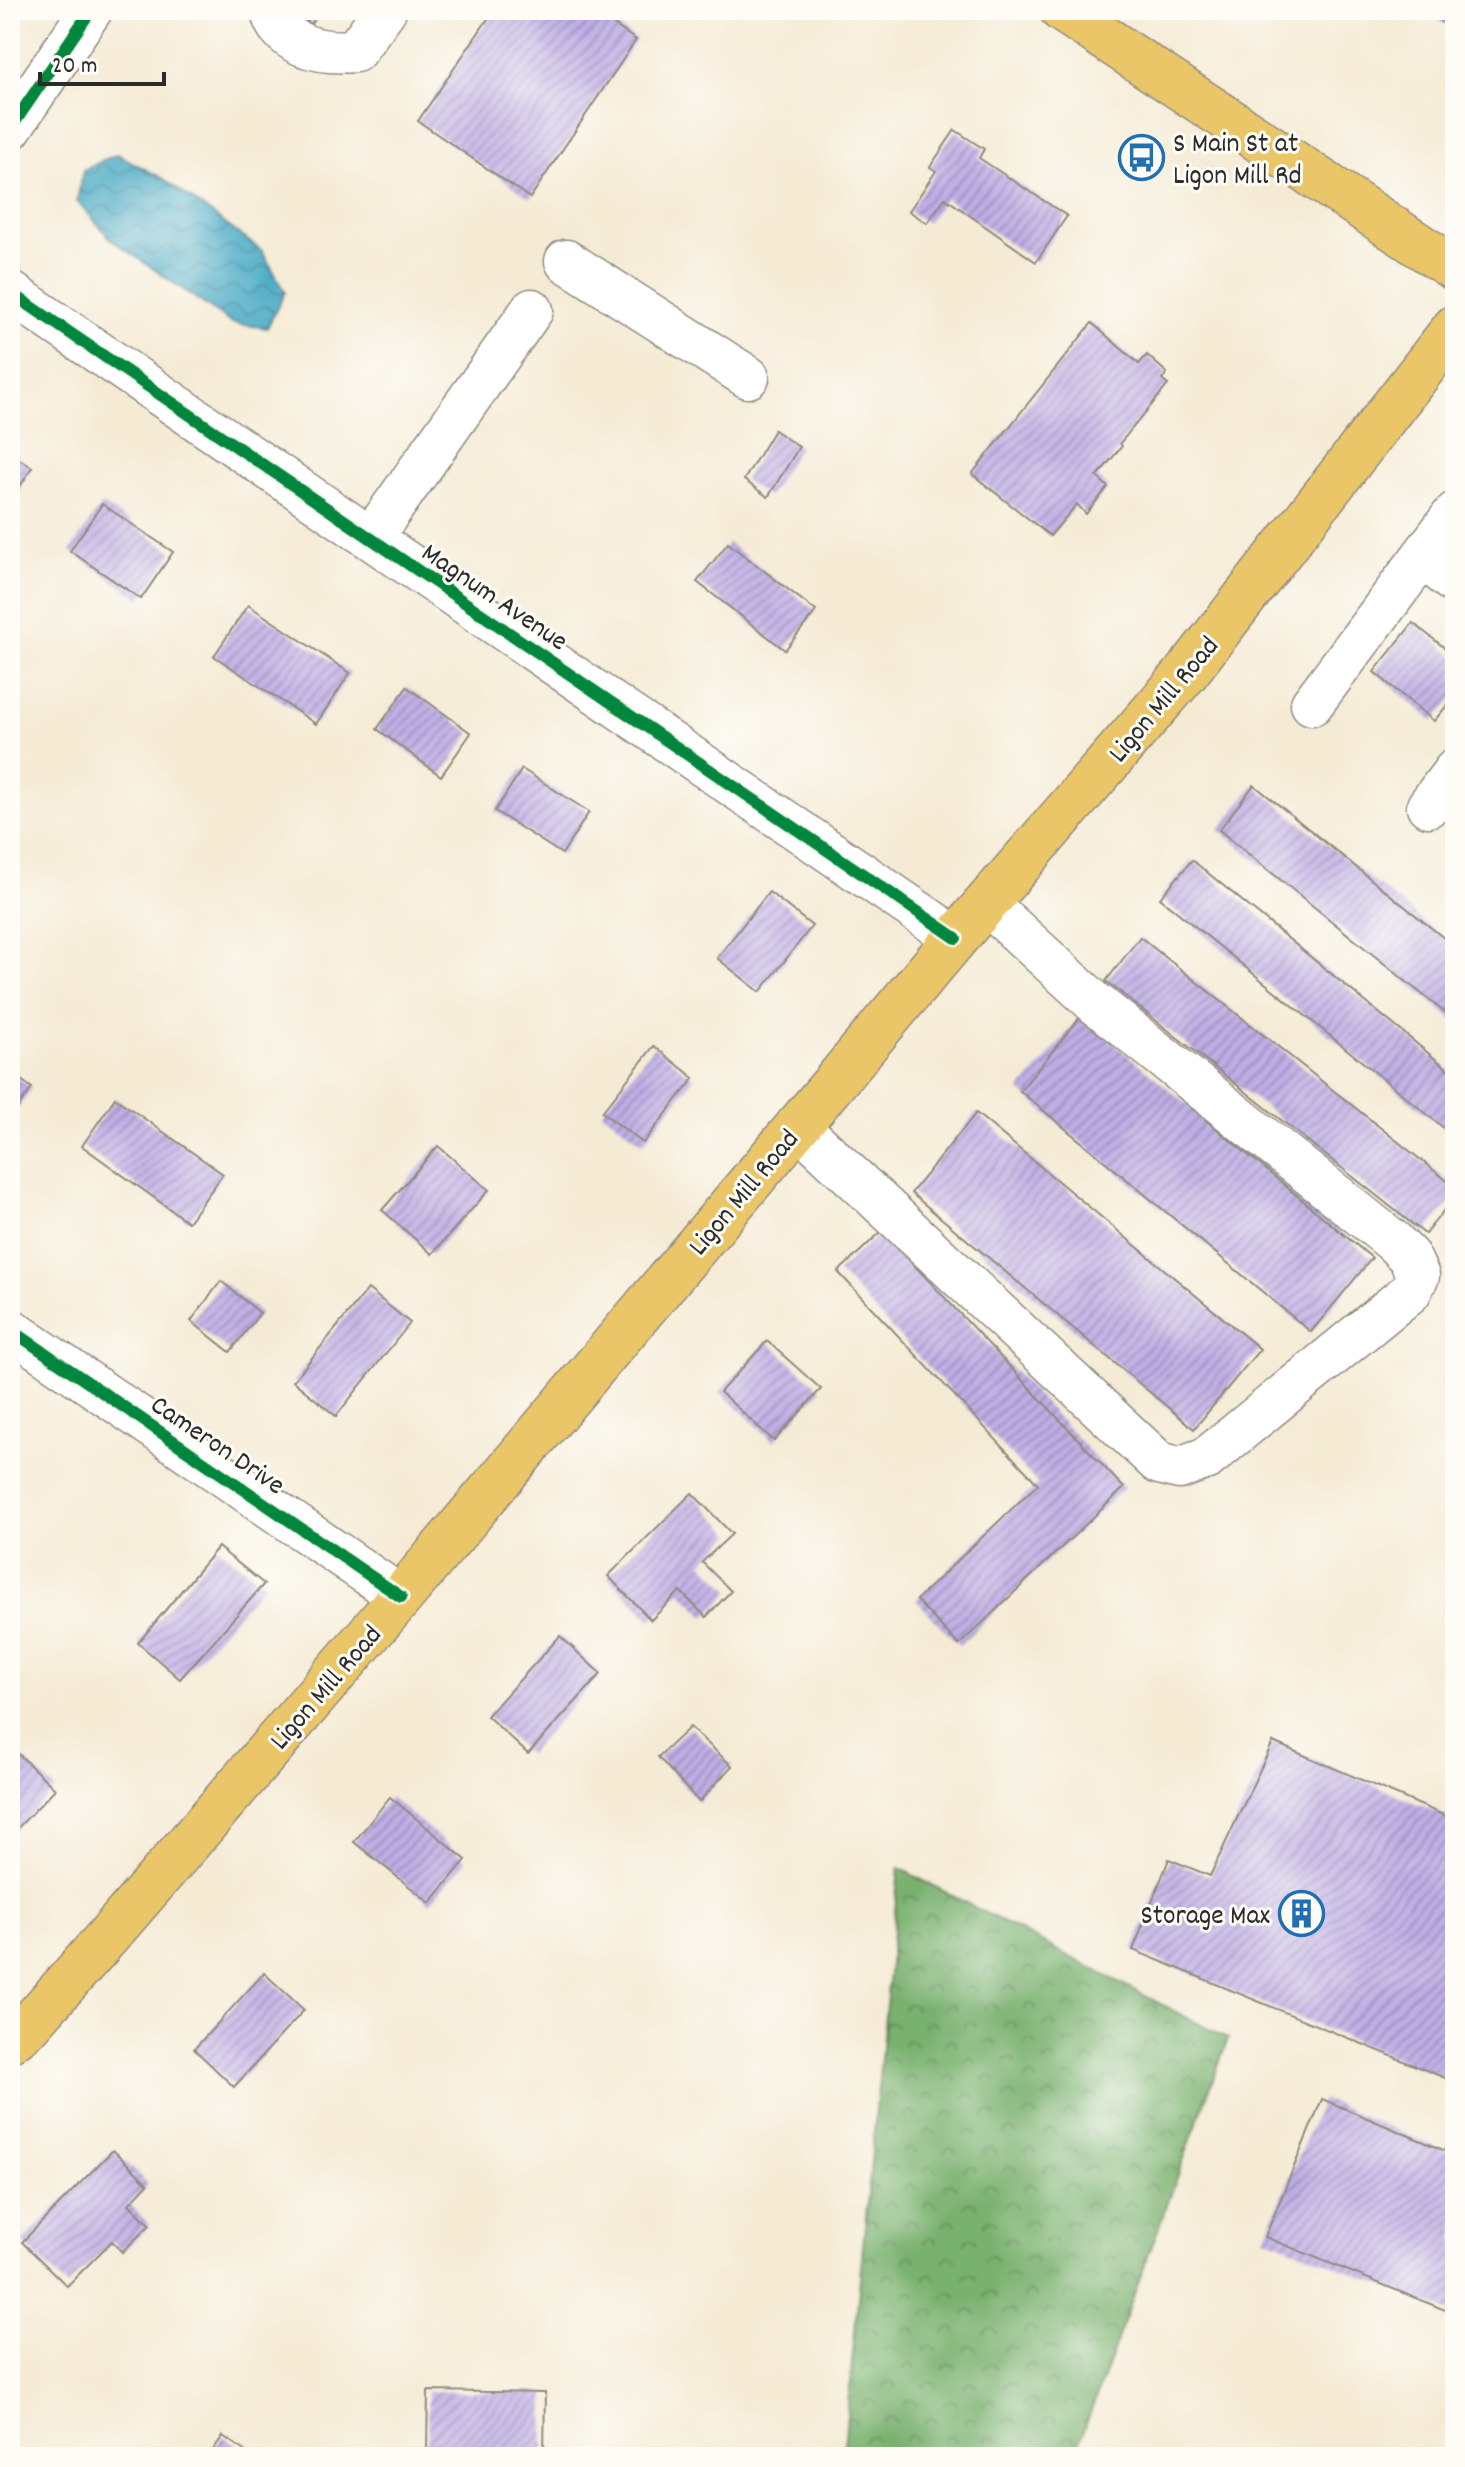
<svg xmlns="http://www.w3.org/2000/svg" width="1465" height="2467" font-family="Dekko,sans-serif">
	<style>
		.forest { fill: url(#forest-crowns); stroke: #526e4c; stroke-width: 2 }
		.water { fill: url(#water-waves); stroke: #386a78; stroke-width: 2 }
		.building { fill: url(#building-hatch) }
		.lines { fill: none; stroke-linecap: round; stroke-linejoin: round }
		.minor-casing { stroke: #908b80; stroke-width: 45 }
		.major-casing { stroke: #908b80; stroke-width: 47 }
		.minor { stroke: #fff; stroke-width: 42 }
		.major { stroke: #ebc669; stroke-width: 44 }
		.cycleway-casing { stroke: #fdfcf7; stroke-width: 17 }
		.cycleway { stroke: #00873e; stroke-width: 12 }
		.labels { text-anchor: middle; stroke-width: 6; stroke-linejoin: round; paint-order: stroke }
		.poi-label { font-size: 28px; fill: #2b2b2b; stroke: #fdfcf7; text-anchor: start }
		.street-label { font-size: 28px; fill: #2b2b2b; stroke: #fdfcf7 }
	</style>
	<defs>
		<pattern id="forest-crowns" width="20" height="18" patternUnits="userSpaceOnUse" patternTransform="scale(2)"><rect width="20" height="18" fill="#79b16e"/><path d="M2 6a3 3 0 1 1 6 0M12 15a3 3 0 1 1 6 0" fill="none" stroke="#63905b"/></pattern>
		<pattern id="water-waves" width="16" height="10" patternUnits="userSpaceOnUse" patternTransform="scale(2)"><rect width="16" height="10" fill="#44a8c4"/><path d="M0 5q4-4 8 0t8 0" fill="none" stroke="#39899f"/></pattern>
		<pattern id="building-hatch" width="6" height="6" patternUnits="userSpaceOnUse" patternTransform="scale(2)"><rect width="6" height="6" fill="#beaee5"/><path d="M-1 1l2-2M0 6l6-6M5 7l2-2" fill="none" stroke="#9b8eba"/></pattern>
	</defs>
	<rect width="100%" height="100%" fill="#fdfcf7"/>
	<filter id="ink" filterUnits="userSpaceOnUse"><feTurbulence type="fractalNoise" baseFrequency=".0125" numOctaves="2"/><feDisplacementMap in="SourceGraphic" scale="16" xChannelSelector="R" yChannelSelector="G"/><feConvolveMatrix kernelMatrix="1 2 1 2 8 2 1 2 1" color-interpolation-filters="sRGB"/></filter>
	<filter id="wash" filterUnits="userSpaceOnUse"><feTurbulence type="fractalNoise" baseFrequency=".006" numOctaves="4" result="noise"/><feDisplacementMap in="SourceGraphic" scale="32" xChannelSelector="R" yChannelSelector="G"/><feGaussianBlur stdDeviation="1.8" result="paint"/><feColorMatrix in="noise" values="0 0 0 0 0 0 0 0 0 0 0 0 0 0 0 0 0 1.4 0 .05"/><feComposite in="paint" operator="in"/></filter>
	<g filter="url(#wash)">
		<rect width="100%" height="100%" fill="#f5ebd5"/>
		<polygon class="forest" points="899,1868 1228,2039 1074,2457 843,2457"/>
		<polygon class="water" points="117,154 164,179 262,251 285,292 267,328 231,323 112,240 77,201 83,170"/>
		<g id="blocks">
			<g class="building">
				<polygon points="293,10 320,10 311,24"/>
				<polygon points="494,10 592,10 636,40 530,198 418,121"/>
				<polygon points="1424,10 1455,10 1455,31"/>
				<polygon points="955,130 984,149 979,158 1067,216 1036,262 945,198 927,223 909,211 936,171 930,167"/>
				<polygon points="1092,323 1139,364 1147,355 1167,373 1162,380 1168,385 1120,443 1122,446 1097,477 1108,487 1086,514 1077,504 1050,536 972,474"/>
				<polygon points="774,430 799,447 768,497 744,480"/>
				<polygon points="10,453 32,467 10,503"/>
				<polygon points="102,504 173,552 141,599 70,551"/>
				<polygon points="728,543 816,611 785,650 697,582"/>
				<polygon points="248,605 350,673 316,724 214,656"/>
				<polygon points="1413,623 1455,656 1455,696 1434,721 1374,672"/>
				<polygon points="407,687 471,733 441,776 377,729"/>
				<polygon points="522,769 589,812 562,854 495,811"/>
				<polygon points="1254,785 1455,947 1455,1021 1219,830"/>
				<polygon points="1192,860 1455,1075 1455,1137 1160,898"/>
				<polygon points="769,892 812,926 760,992 717,958"/>
				<polygon points="1140,937 1455,1187 1455,1196 1425,1234 1106,981"/>
				<polygon points="1081,1016 1372,1258 1311,1332 1020,1091"/>
				<polygon points="654,1046 694,1078 643,1143 602,1112"/>
				<polygon points="10,1072 32,1088 10,1119"/>
				<polygon points="115,1098 223,1174 188,1222 82,1146"/>
				<polygon points="976,1113 1260,1349 1194,1429 911,1193"/>
				<polygon points="438,1146 489,1190 432,1254 382,1210"/>
				<polygon points="882,1231 1124,1488 959,1645 916,1600 1038,1484 838,1272"/>
				<polygon points="221,1281 260,1313 230,1352 191,1321"/>
				<polygon points="368,1289 410,1323 336,1416 293,1381"/>
				<polygon points="767,1341 821,1389 774,1441 720,1392"/>
				<polygon points="692,1493 732,1534 702,1562 731,1591 706,1617 680,1591 651,1620 608,1576"/>
				<polygon points="218,1547 264,1584 180,1679 138,1643"/>
				<polygon points="560,1636 601,1674 528,1754 487,1716"/>
				<polygon points="690,1727 732,1766 699,1802 658,1757"/>
				<polygon points="1273,1742 1455,1820 1455,2082 1133,1950 1169,1859 1210,1876"/>
				<polygon points="10,1746 55,1789 10,1836"/>
				<polygon points="390,1797 466,1860 430,1903 354,1842"/>
				<polygon points="264,1973 304,2010 234,2087 194,2049"/>
				<polygon points="1322,2099 1455,2155 1455,2314 1265,2237"/>
				<polygon points="113,2150 148,2184 129,2204 150,2225 122,2252 112,2241 67,2286 22,2242"/>
				<polygon points="428,2391 545,2393 544,2451 427,2449"/>
				<polygon points="223,2436 253,2457 208,2457"/>
			</g>
		</g>
	</g>
	<g filter="url(#ink)">
		<use href="#blocks" fill-opacity="0" stroke="#908b80" stroke-width="2"/>
		<g class="lines">
			<defs>
				<g id="minor">
					<path d="M271 10C273 15 275 23 279 27 297 50 329 53 355 51L385 10"/>
					<polyline points="10,129 91,10"/>
					<polyline points="566,261 748,377"/>
					<polyline points="10,292 956,938"/>
					<polyline points="371,538 532,310"/>
					<polyline points="1423,557 1455,583"/>
					<polyline points="1312,704 1455,513"/>
					<polyline points="1428,806 1455,770"/>
					<polyline points="797,1125 1159,1463 1179,1468 1207,1458 1410,1292 1418,1276 1409,1257 1393,1241 1094,1002 986,903"/>
					<polyline points="10,1329 401,1597"/>
				</g>
				<g id="major">
					<polyline points="1062,10 1455,269"/>
					<polyline points="10,2040 29,2025 109,1935 401,1597 956,938 1187,672 1455,327"/>
				</g>
			</defs>
			<use href="#minor" class="minor-casing"/>
			<use href="#major" class="major-casing"/>
			<use href="#minor" class="minor"/>
			<use href="#major" class="major"/>
			<defs>
				<g id="cycleway">
					<polyline points="10,129 91,10"/>
					<polyline points="10,292 956,938"/>
					<polyline points="10,1329 401,1597"/>
				</g>
			</defs>
			<use href="#cycleway" class="cycleway-casing"/>
			<use href="#cycleway" class="cycleway"/>
		</g>
	</g>
	<defs>
		<symbol id="bus-ring" viewBox="-11 -11 22 22"><circle r="9.5" fill="#fdfcf7" stroke="#1f6fb2" stroke-width="1.5"/><path d="M-5-6H5V4H4V6H2V4H-2V6H-4V4H-5ZM-3.5-4V0h7V-4ZM-3.5 1.2v1.5H-2V1.2ZM2 1.2v1.5H3.5V1.2Z" fill="#1f6fb2"/></symbol>
		<symbol id="building-ring" viewBox="-11 -11 22 22"><circle r="9.5" fill="#fdfcf7" stroke="#1f6fb2" stroke-width="1.5"/><path d="M-4-6H4V6H1V3H-1V6H-4ZM-2.5-4.3h1.7v1.8h-1.7ZM.8-4.3h1.7v1.8H.8ZM-2.5-1h1.7V.8h-1.7ZM.8-1h1.7V.8H.8Z" fill="#1f6fb2"/></symbol>
	</defs>
	<g fill-rule="evenodd">
		<use href="#bus-ring" x="1116" y="132" width="51" height="51"/>
		<use href="#building-ring" x="1276" y="1888" width="51" height="51"/>
	</g>
	<g class="labels">
		<g class="poi-label">
			<text x="1173" y="151">S Main St at<tspan x="1173" dy="32">Ligon Mill Rd</tspan></text>
			<text x="1270" y="1923" text-anchor="end">Storage Max</text>
		</g>
		<g class="street-label">
			<text transform="translate(496 595) rotate(34)" y="10">Magnum Avenue</text>
			<text transform="translate(1162 698) rotate(-50)" y="10">Ligon Mill Road</text>
			<text transform="translate(742 1191) rotate(-50)" y="10">Ligon Mill Road</text>
			<text transform="translate(219 1443) rotate(34)" y="10">Cameron Drive</text>
			<text transform="translate(324 1686) rotate(-49)" y="10">Ligon Mill Road</text>
		</g>
	</g>
	<rect width="1465" height="2467" fill="none" stroke="#fdfcf7" stroke-width="40"/>
	<path d="M40 72v12h124v-12" fill="none" stroke="#2b2b2b" stroke-width="4"/>
	<text x="52" y="72" font-size="24" fill="#2b2b2b" stroke="#fdfcf7" stroke-width="6" paint-order="stroke">20 m</text>
</svg>
